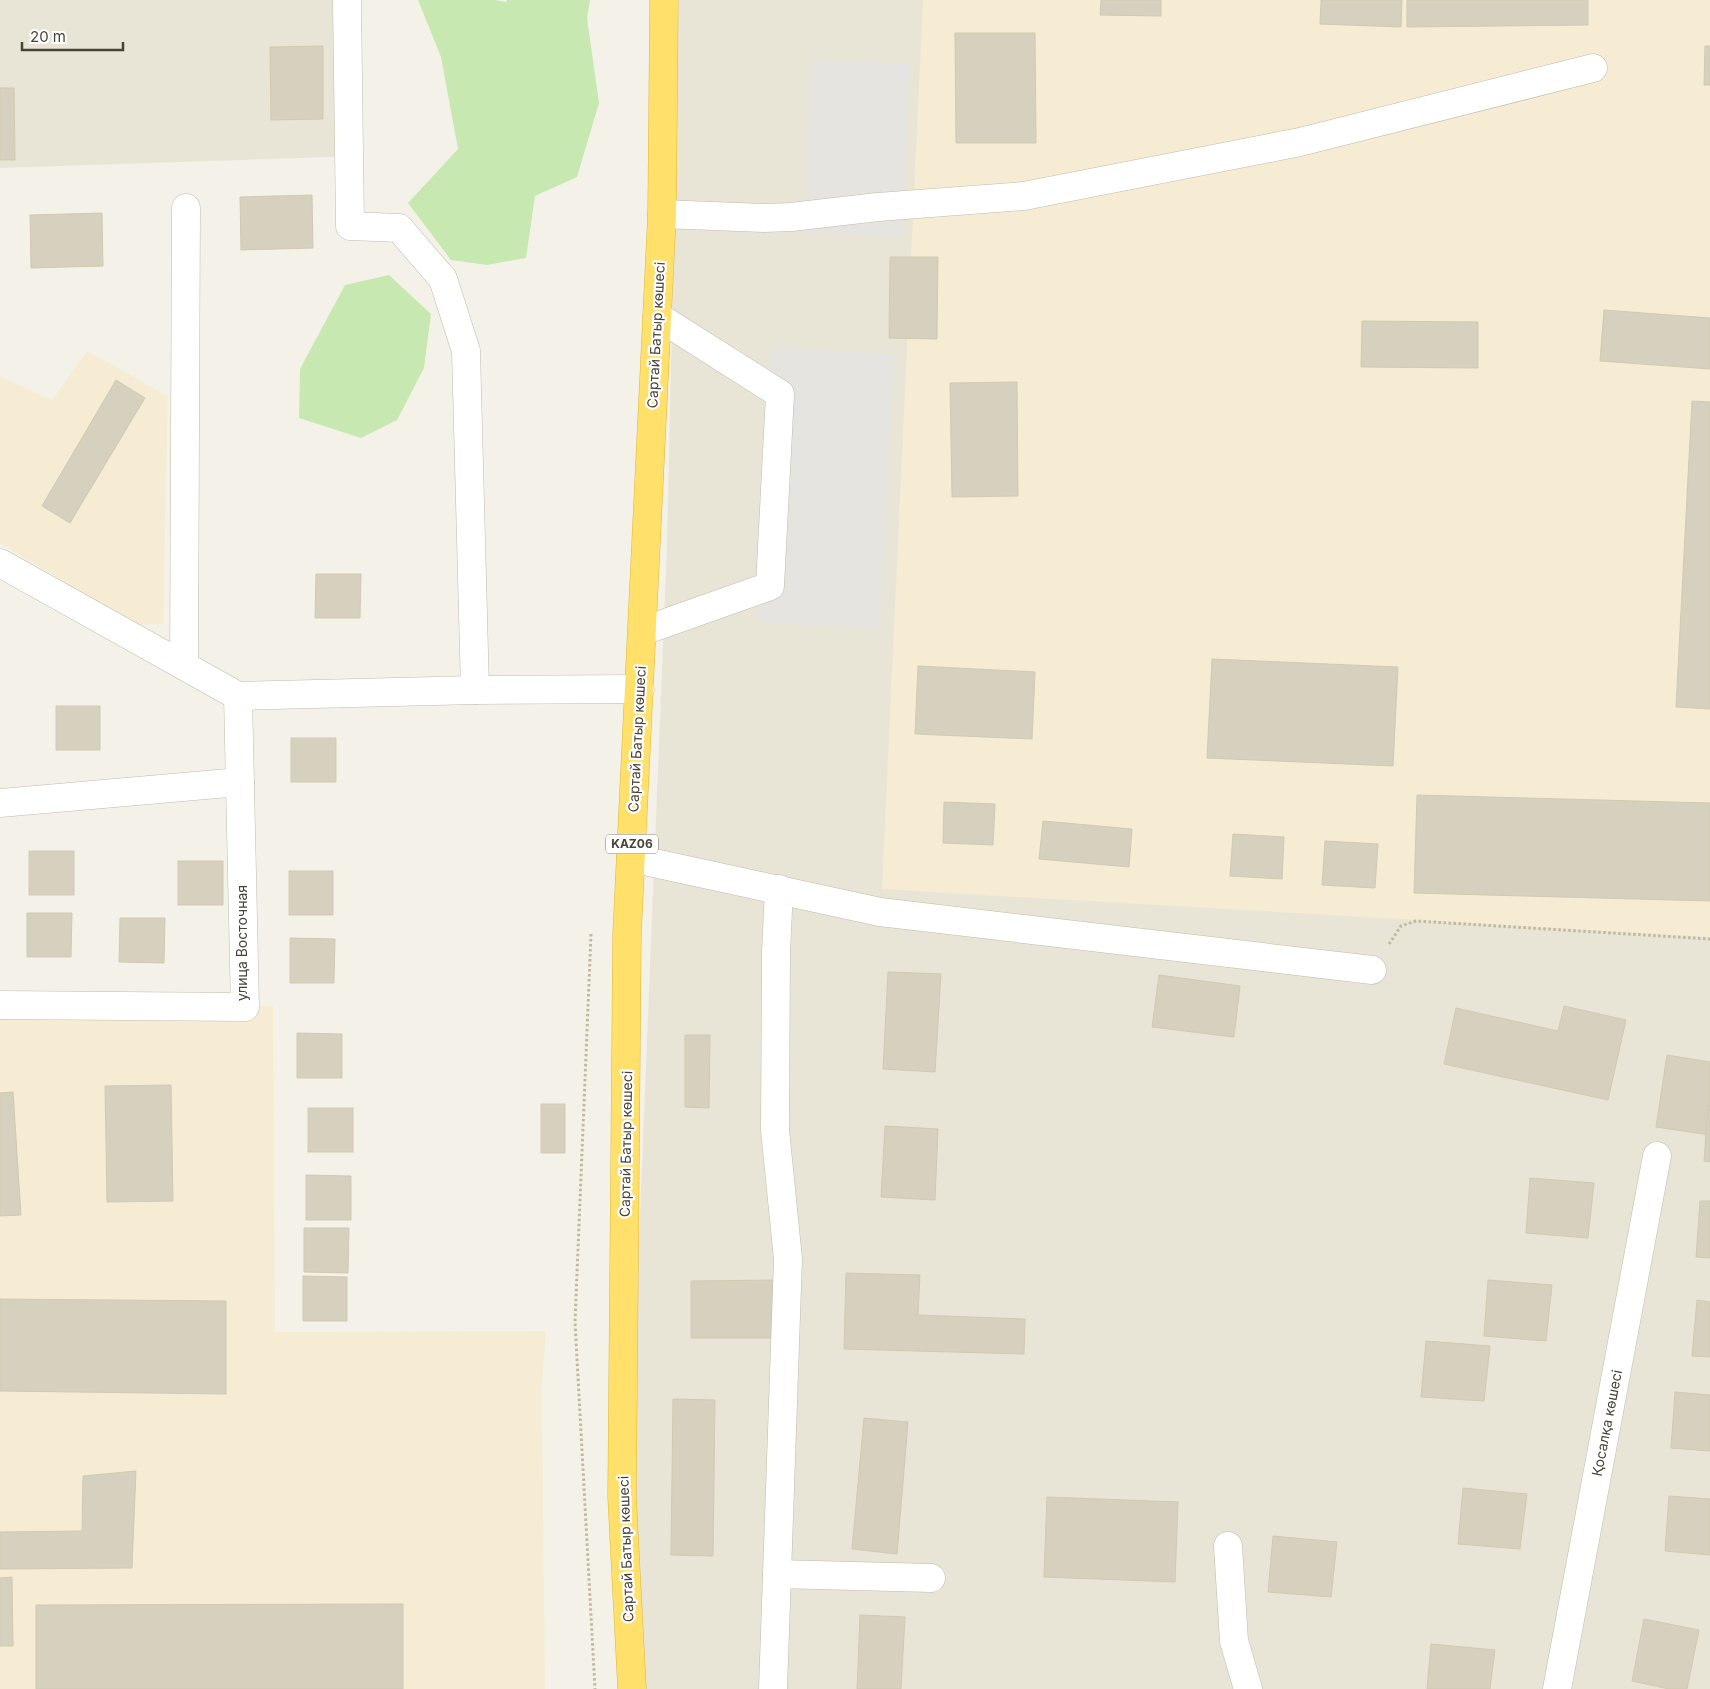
<svg xmlns="http://www.w3.org/2000/svg" width="1710" height="1689" font-family="Inter,sans-serif">
	<style>
		.residential { fill: #e8e5d7 }
		.commercial { fill: #f6ecd4 }
		.green { fill: #c8e8b1 }
		.parking { fill: #e6e4e0 }
		.building { fill: #d6d0be; stroke: #d1c9b1 }
		.lines { fill: none; stroke-linecap: round; stroke-linejoin: round }
		.minor-casing { stroke: #c0bbab; stroke-width: 29 }
		.highway-casing { stroke: #deb739; stroke-width: 29 }
		.path { stroke: #c2b99c; stroke-width: 3; stroke-dasharray: 2.5 2.5; stroke-linecap: butt }
		.minor { stroke: #fff; stroke-width: 28 }
		.highway { stroke: #fee06a; stroke-width: 28 }
		.labels { text-anchor: middle; stroke-width: 4.5; stroke-linejoin: round; paint-order: stroke }
		.shield { fill: #fff; stroke: #7f7b73; stroke-width: 1 }
		.shield-label { font-size: 12px; font-weight: bold; fill: #484337 }
		.street-label { font-size: 14px; fill: #484337; stroke: #fff }
	</style>
	<rect width="100%" height="100%" fill="#f4f2e8"/>
	<g class="residential">
		<polygon points="0,0 358,0 360,156 0,168"/>
		<polygon points="679,0 1710,0 1710,1689 637,1689 629,1488 667,545"/>
	</g>
	<g class="commercial">
		<polygon points="923,0 1710,0 1710,937 882,889"/>
		<polygon points="87,351 168,396 163,624 136,625 0,543 0,376 52,400"/>
		<polygon points="0,1005 273,1006 275,1332 546,1331 542,1388 545,1689 0,1689"/>
	</g>
	<g class="green">
		<polygon points="418,0 495,0 506,2 507,0 590,0 587,18 599,103 577,177 535,196 526,258 487,265 451,260 408,203 458,149 441,57"/>
		<polygon points="389,275 431,314 424,368 397,420 361,438 299,418 300,369 345,285"/>
	</g>
	<g class="parking">
		<polygon points="811,60 910,64 903,237 804,233"/>
		<polygon points="771,347 895,354 879,629 756,622"/>
	</g>
	<g class="building">
		<polygon points="1101,0 1161,0 1161,16 1100,15"/>
		<polygon points="1321,0 1402,0 1401,27 1320,24"/>
		<polygon points="1407,0 1588,0 1588,25 1407,27"/>
		<polygon points="955,33 1035,33 1036,143 956,143"/>
		<polygon points="323,46 323,119 271,120 270,47"/>
		<polygon points="1705,46 1710,46 1710,85 1704,85"/>
		<polygon points="0,88 14,88 15,160 0,160"/>
		<polygon points="312,195 313,248 241,250 240,197"/>
		<polygon points="102,213 103,266 31,268 30,215"/>
		<polygon points="890,257 938,257 937,339 889,338"/>
		<polygon points="1604,310 1710,318 1710,369 1600,361"/>
		<polygon points="1362,321 1478,322 1478,368 1361,367"/>
		<polygon points="116,380 145,398 70,523 42,506"/>
		<polygon points="1017,382 1018,496 952,497 950,383"/>
		<polygon points="1692,401 1710,402 1710,709 1676,707"/>
		<polygon points="316,574 361,574 360,618 315,618"/>
		<polygon points="1212,659 1398,667 1393,766 1207,758"/>
		<polygon points="918,666 1035,672 1032,739 915,734"/>
		<rect x="56" y="706" width="44" height="44"/>
		<rect x="291" y="738" width="45" height="44"/>
		<polygon points="1417,795 1710,803 1710,901 1414,893"/>
		<polygon points="944,802 995,804 993,845 943,843"/>
		<polygon points="1043,821 1132,829 1129,867 1039,859"/>
		<polygon points="1233,834 1284,837 1282,879 1230,876"/>
		<polygon points="1325,841 1378,844 1375,888 1322,885"/>
		<rect x="29" y="851" width="45" height="44"/>
		<rect x="178" y="861" width="45" height="44"/>
		<rect x="289" y="871" width="44" height="44"/>
		<polygon points="27,913 72,913 71,957 27,957"/>
		<polygon points="120,918 165,918 164,963 119,962"/>
		<polygon points="290,938 335,939 334,983 290,983"/>
		<polygon points="888,972 941,974 935,1072 883,1069"/>
		<polygon points="1159,975 1240,986 1234,1037 1152,1027"/>
		<polygon points="1564,1006 1626,1020 1608,1100 1444,1064 1456,1008 1558,1031"/>
		<polygon points="297,1033 342,1034 342,1078 297,1078"/>
		<polygon points="685,1035 710,1035 709,1108 685,1107"/>
		<polygon points="1667,1055 1710,1062 1710,1135 1656,1127"/>
		<polygon points="171,1085 173,1201 107,1202 105,1086"/>
		<polygon points="13,1092 21,1215 0,1216 0,1093"/>
		<rect x="541" y="1104" width="24" height="49"/>
		<polygon points="1708,1105 1710,1106 1710,1162 1704,1161"/>
		<rect x="308" y="1108" width="45" height="44"/>
		<polygon points="885,1126 938,1129 935,1200 881,1197"/>
		<polygon points="306,1175 351,1176 351,1220 306,1220"/>
		<polygon points="1530,1178 1594,1183 1588,1238 1526,1233"/>
		<polygon points="1700,1201 1710,1201 1710,1258 1696,1257"/>
		<polygon points="304,1228 349,1228 348,1273 304,1272"/>
		<polygon points="846,1273 920,1275 918,1315 1025,1319 1024,1354 844,1349"/>
		<polygon points="303,1276 347,1277 347,1321 303,1321"/>
		<polygon points="777,1280 777,1338 691,1338 691,1281"/>
		<polygon points="1488,1280 1552,1285 1546,1341 1484,1336"/>
		<polygon points="0,1299 226,1301 226,1394 0,1391"/>
		<polygon points="1697,1300 1710,1302 1710,1357 1692,1356"/>
		<polygon points="1426,1341 1490,1346 1484,1401 1421,1397"/>
		<polygon points="1675,1392 1710,1395 1710,1451 1671,1448"/>
		<polygon points="673,1399 715,1400 713,1556 671,1555"/>
		<polygon points="864,1418 908,1422 897,1554 852,1549"/>
		<polygon points="136,1471 132,1568 0,1569 0,1532 82,1531 83,1476"/>
		<polygon points="1463,1488 1527,1494 1520,1549 1458,1544"/>
		<polygon points="1669,1496 1710,1499 1710,1555 1665,1551"/>
		<polygon points="1047,1497 1178,1502 1175,1582 1044,1577"/>
		<polygon points="1273,1536 1337,1542 1331,1597 1268,1592"/>
		<polygon points="12,1577 13,1646 0,1646 0,1578"/>
		<polygon points="403,1604 403,1689 36,1689 36,1605"/>
		<polygon points="860,1615 905,1617 901,1689 857,1689"/>
		<polygon points="1644,1619 1699,1630 1687,1689 1669,1689 1632,1681"/>
		<polygon points="1431,1644 1495,1650 1490,1689 1427,1689"/>
	</g>
	<g class="lines">
		<defs>
			<g id="minor">
				<polyline points="347,0 350,226 399,228 443,279 466,351 475,690"/>
				<polyline points="662,214 764,218 791,217 878,207 1024,196 1300,142 1593,68"/>
				<polyline points="0,563 238,696 475,690 640,689"/>
				<polyline points="643,631 770,586 780,394 657,316"/>
				<polyline points="184,666 186,208"/>
				<polyline points="0,803 240,782"/>
				<polyline points="631,858 880,912 1372,970"/>
				<polyline points="0,1005 245,1007 238,696"/>
				<polyline points="1228,1546 1234,1641 1248,1689"/>
				<polyline points="777,1574 931,1578"/>
				<polyline points="773,1689 788,1259 775,1130 776,952 779,889"/>
				<polyline points="1557,1689 1657,1156"/>
			</g>
			<polyline id="highway" points="632,1689 622,1497 627,934 662,214 664,0"/>
		</defs>
		<use href="#minor" class="minor-casing"/>
		<use href="#highway" class="highway-casing"/>
		<g class="path">
			<polyline points="591,934 575,1322 595,1689"/>
			<polyline points="1389,944 1401,926 1416,921 1710,939"/>
		</g>
		<use href="#minor" class="minor"/>
		<use href="#highway" class="highway"/>
	</g>
	<g class="labels">
		<rect class="shield" x="606" y="834.5" width="52" height="19" rx="4"/>
		<g class="shield-label">
			<text x="632" y="848">KАZ06</text>
		</g>
		<g class="street-label">
			<text transform="translate(656 335) rotate(-87)" y="5">Сартай Батыр көшесі</text>
			<text transform="translate(637 739) rotate(-87)" y="5">Сартай Батыр көшесі</text>
			<text transform="translate(242 943) rotate(-90)" y="5">улица Восточная</text>
			<text transform="translate(626 1144) rotate(-89)" y="5">Сартай Батыр көшесі</text>
			<text transform="translate(1607 1423) rotate(-79)" y="5">Қосалқа көшесі</text>
			<text transform="translate(626 1549) rotate(-92)" y="5">Сартай Батыр көшесі</text>
		</g>
	</g>
	<path d="M22 42v8h101v-8" fill="none" stroke="#484337" stroke-width="2.5"/>
	<text x="30" y="42" font-size="15" fill="#484337" stroke="#ffffff" stroke-width="4" paint-order="stroke">20 m</text>
</svg>
